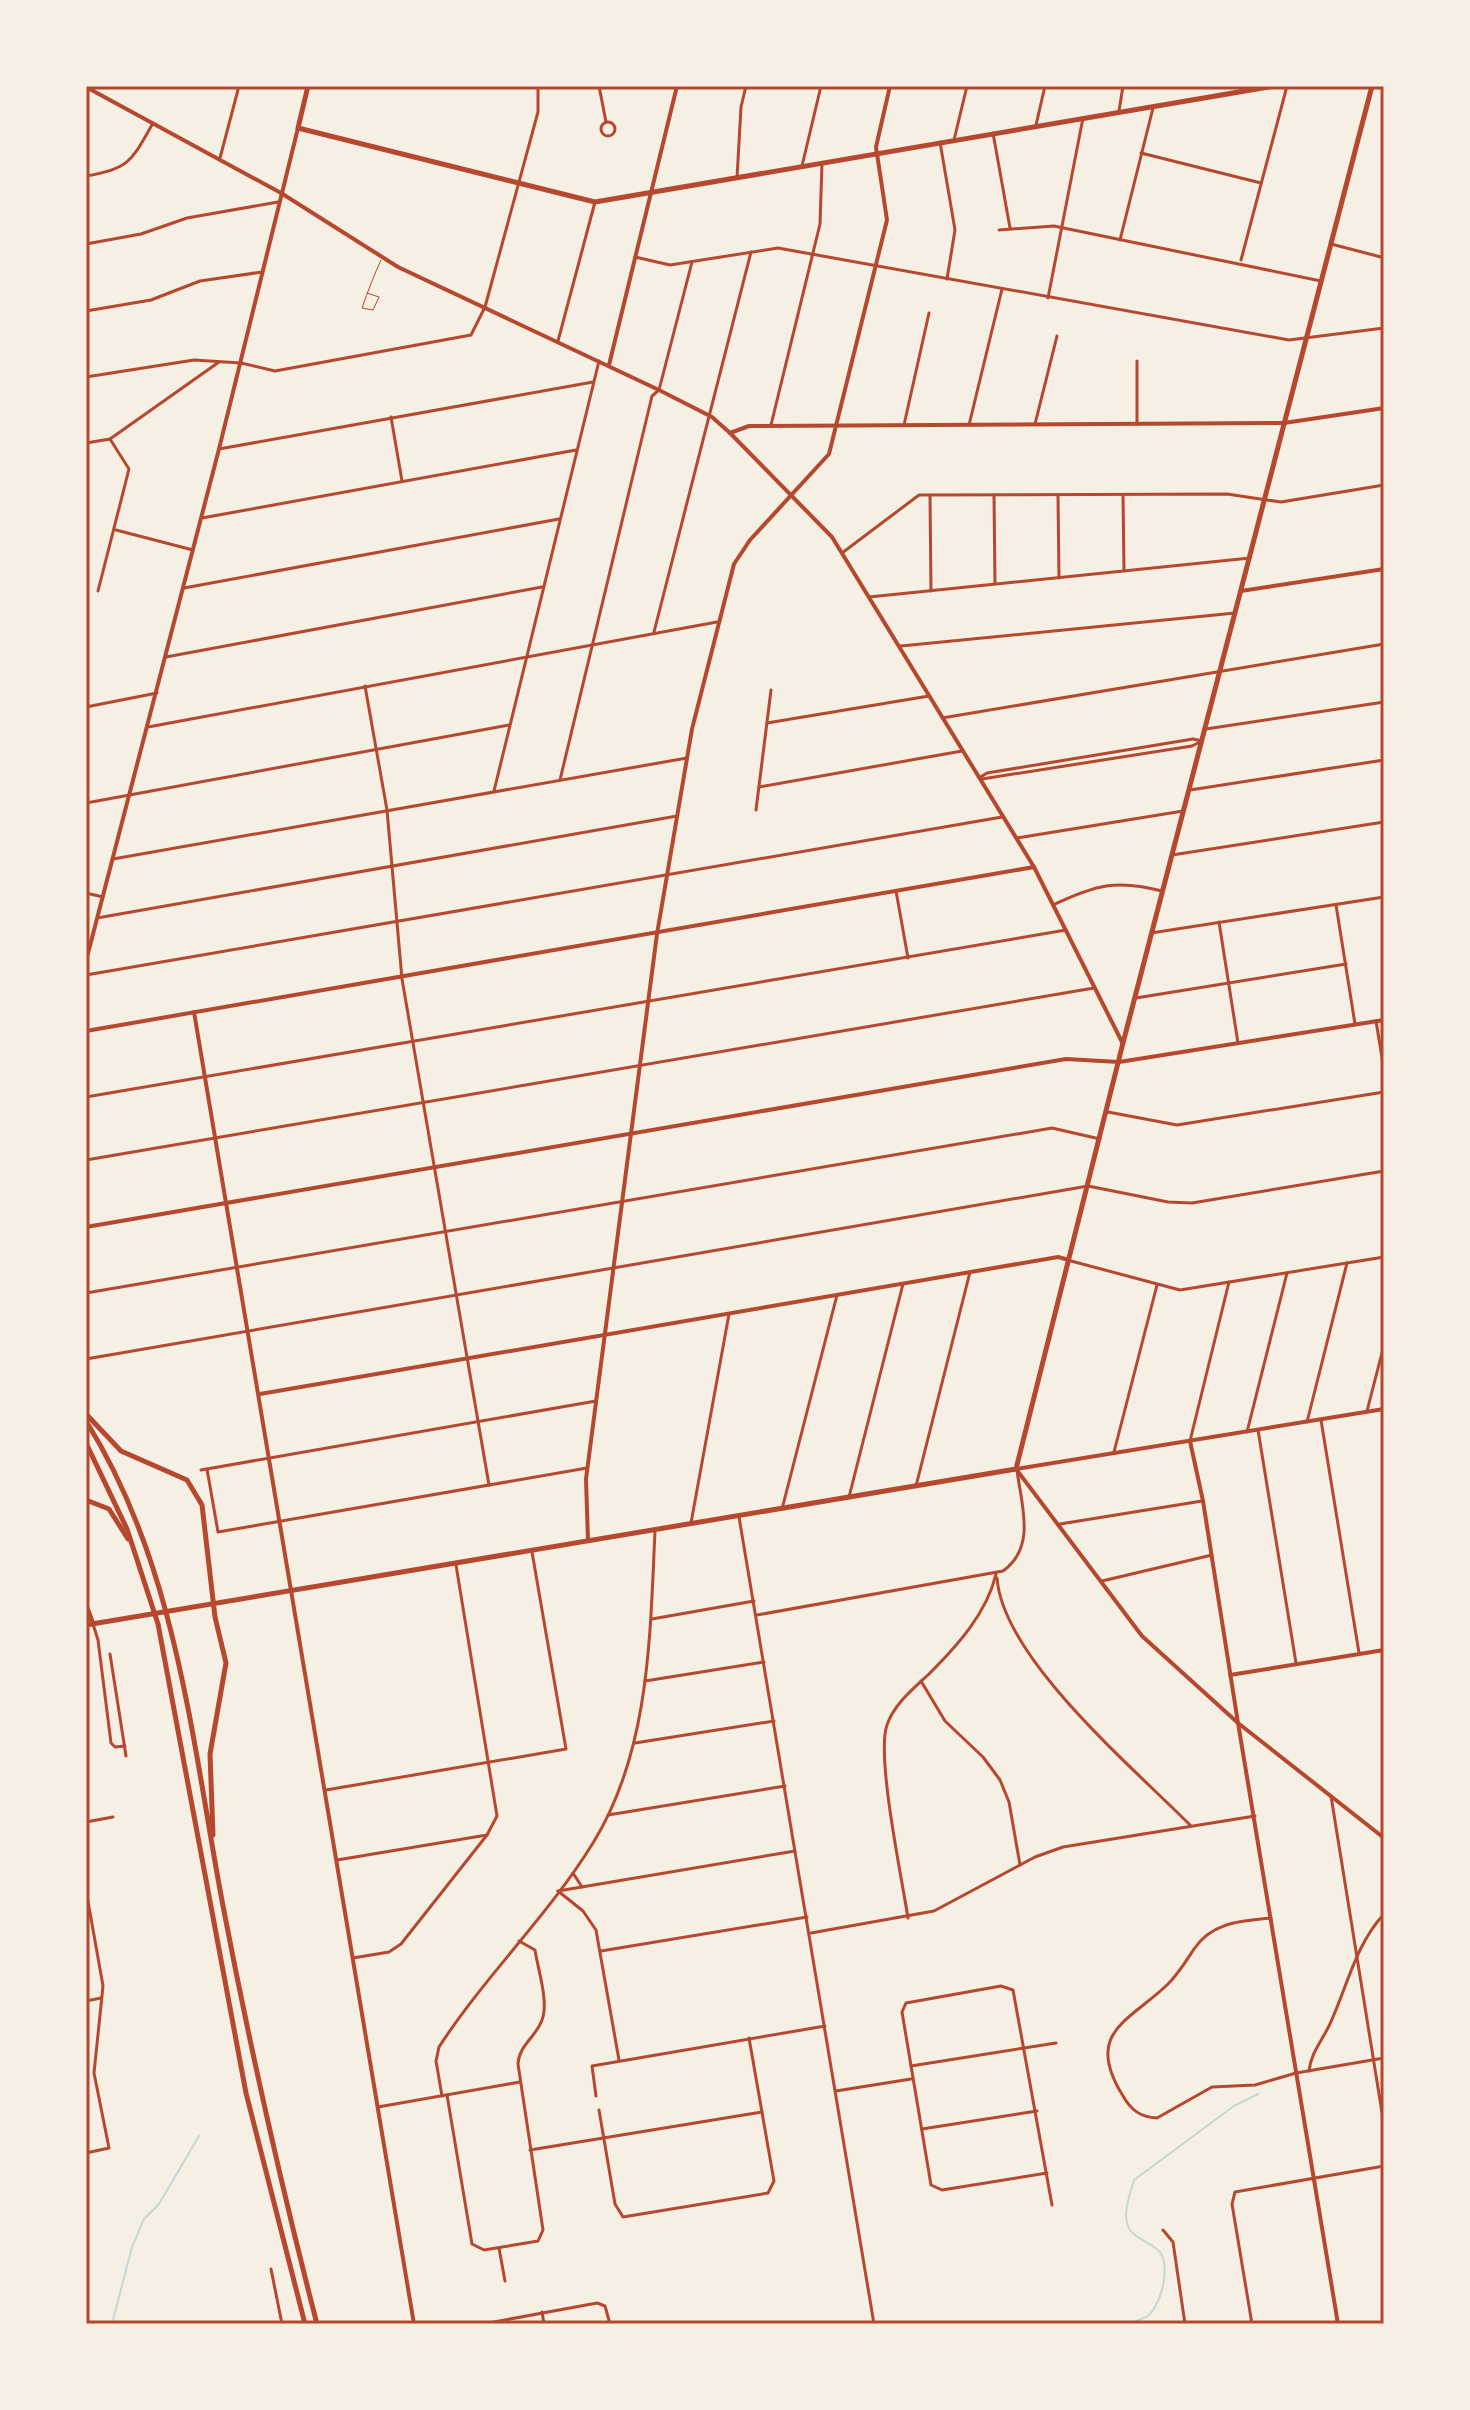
<svg xmlns="http://www.w3.org/2000/svg" width="1470" height="2410" font-family="'Work Sans',sans-serif">
	<style>
		.lines { fill: none; stroke-linecap: round; stroke-linejoin: round }
		.stream { stroke: #c9d6d2; stroke-width: 2 }
		.service { stroke: #b5482f; stroke-width: 1 }
		.minor { stroke: #b5482f; stroke-width: 3 }
		.tertiary { stroke: #b5482f; stroke-width: 4 }
		.secondary { stroke: #b5482f; stroke-width: 4 }
		.primary { stroke: #b5482f; stroke-width: 5 }
		.motorway { stroke: #b5482f; stroke-width: 5 }
		.neatline { fill: none; stroke: #b5482f; stroke-width: 3 }
	</style>
	<rect width="100%" height="100%" fill="#f6efe4"/>
	<g class="lines">
		<g class="stream">
			<polyline points="112,2324 132,2247 144,2219 159,2204 199,2136"/>
			<path d="M1122 2324C1129 2322 1140 2321 1146 2317 1161 2308 1171 2267 1160 2252 1152 2243 1136 2239 1130 2230 1121 2215 1130 2195 1134 2180L1234 2106 1258 2094"/>
		</g>
		<path class="service" d="M367 293 379 297 373 310 362 308C368 291 374 275 381 260"/>
		<g class="minor">
			<polyline points="599,86 606,122"/>
			<polyline points="1119,111 1123,86"/>
			<circle cx="608" cy="129" r="7"/>
			<polyline points="1036,125 1045,86"/>
			<polyline points="993,133 1010,228"/>
			<polyline points="954,140 967,86"/>
			<polyline points="940,142 955,230 947,279"/>
			<polyline points="1141,153 1261,183"/>
			<polyline points="220,158 239,86"/>
			<polyline points="802,166 821,86"/>
			<path d="M86 176C130 169 132 160 153 123"/>
			<polyline points="737,178 741,107 746,86"/>
			<polyline points="999,230 1054,226 1321,281"/>
			<polyline points="1120,240 1153,108"/>
			<polyline points="86,244 141,234 187,218 278,202"/>
			<polyline points="1331,244 1381,257"/>
			<polyline points="635,257 670,265 778,248 1289,340 1384,328"/>
			<polyline points="1241,260 1287,86"/>
			<polyline points="1048,298 1083,118"/>
			<polyline points="86,311 151,300 200,281 262,272"/>
			<polyline points="558,341 595,202"/>
			<polyline points="1137,361 1137,424"/>
			<polyline points="86,377 194,360 241,363 275,371 471,335 485,307 538,112 538,86"/>
			<polyline points="391,417 402,481"/>
			<polyline points="1035,424 1057,336"/>
			<polyline points="771,425 820,224 822,163"/>
			<polyline points="904,425 929,313"/>
			<polyline points="969,425 1002,289"/>
			<polyline points="86,443 110,439 219,362"/>
			<polyline points="219,449 593,382"/>
			<polyline points="930,495 931,591"/>
			<polyline points="994,495 995,583"/>
			<polyline points="1058,495 1059,578"/>
			<polyline points="1123,495 1124,571"/>
			<polyline points="202,518 576,450"/>
			<polyline points="116,530 193,550"/>
			<polyline points="842,553 919,495 1227,494 1281,502 1384,485"/>
			<polyline points="184,588 559,519"/>
			<polyline points="98,591 129,469 110,439"/>
			<polyline points="869,597 1250,558"/>
			<polyline points="654,632 751,252"/>
			<polyline points="901,646 1235,613"/>
			<polyline points="166,657 542,587"/>
			<polyline points="365,686 387,810 402,979 489,1485"/>
			<polyline points="86,707 157,693"/>
			<polyline points="942,718 1384,644"/>
			<polyline points="767,723 929,696"/>
			<polyline points="148,727 717,622"/>
			<polyline points="1206,729 1384,702"/>
			<polyline points="979,778 987,773 1193,739 1202,741"/>
			<polyline points="982,779 1192,746 1202,741"/>
			<polyline points="560,780 652,396 659,390 692,262"/>
			<polyline points="759,787 962,751"/>
			<polyline points="1190,790 1384,760"/>
			<polyline points="494,791 599,361"/>
			<polyline points="86,803 509,725"/>
			<polyline points="756,810 771,690"/>
			<polyline points="1017,838 1183,811"/>
			<polyline points="1172,855 1384,822"/>
			<polyline points="113,859 687,758"/>
			<polyline points="896,891 908,958"/>
			<polyline points="86,893 103,897"/>
			<path d="M1053 905C1095 885 1117 879 1162 891"/>
			<polyline points="1336,905 1355,1024"/>
			<polyline points="97,918 677,816"/>
			<polyline points="1219,922 1238,1043"/>
			<polyline points="1151,933 1384,897"/>
			<polyline points="86,975 1002,817"/>
			<polyline points="1136,998 1346,964"/>
			<polyline points="1376,1021 1384,1070"/>
			<polyline points="86,1097 1066,930"/>
			<polyline points="1108,1112 1177,1125 1384,1092"/>
			<polyline points="86,1160 1094,988"/>
			<polyline points="1071,1261 1180,1290 1384,1257"/>
			<polyline points="86,1293 1052,1128 1100,1139"/>
			<polyline points="86,1359 1088,1186 1168,1202 1192,1203 1384,1171"/>
			<polyline points="1367,1411 1384,1345"/>
			<polyline points="1321,1420 1359,1653"/>
			<polyline points="1307,1422 1347,1263"/>
			<polyline points="1258,1430 1296,1663"/>
			<polyline points="1247,1432 1287,1273"/>
			<polyline points="1190,1441 1229,1282"/>
			<polyline points="1114,1452 1157,1285"/>
			<polyline points="207,1469 218,1532 587,1468"/>
			<polyline points="201,1470 596,1401"/>
			<polyline points="916,1486 970,1272"/>
			<polyline points="849,1497 903,1284"/>
			<polyline points="782,1509 837,1295"/>
			<polyline points="739,1517 874,2324"/>
			<polyline points="691,1523 729,1314"/>
			<polyline points="1060,1524 1202,1501"/>
			<path d="M997 1578C1003 1659 1135 1769 1191 1826"/>
			<polyline points="1102,1581 1212,1555"/>
			<path d="M757 1615 1003 1571C1037 1547 1021 1504 1017 1470"/>
			<polyline points="652,1619 754,1601"/>
			<polyline points="93,1624 98,1640 111,1743 115,1747 125,1746"/>
			<polyline points="110,1654 126,1756"/>
			<polyline points="645,1681 764,1662"/>
			<polyline points="921,1681 945,1721 983,1757 1000,1780 1009,1802 1020,1865"/>
			<polyline points="635,1743 774,1721"/>
			<polyline points="326,1790 566,1749 532,1552"/>
			<polyline points="1331,1796 1384,2125"/>
			<polyline points="608,1815 785,1786"/>
			<polyline points="86,1822 113,1817"/>
			<polyline points="337,1860 487,1835"/>
			<polyline points="573,1873 582,1887"/>
			<polyline points="86,1890 103,1986 94,2073 109,2148 86,2153"/>
			<polyline points="558,1891 795,1851"/>
			<polyline points="558,1891 583,1911 596,1930 619,2060"/>
			<path d="M908 1918C902 1879 876 1756 887 1725 894 1704 914 1688 929 1674 957 1646 987 1613 996 1574"/>
			<path d="M1271 1918C1241 1921 1212 1922 1194 1949 1186 1961 1179 1973 1168 1984 1130 2021 1083 2032 1123 2096 1131 2110 1140 2117 1157 2118L1212 2087 1255 2085 1296 2073 1384 2058"/>
			<polyline points="811,1933 934,1911 1035,1857 1063,1847 1255,1816"/>
			<polyline points="601,1951 807,1917"/>
			<polyline points="353,1958 389,1952 401,1944 487,1835 497,1816 456,1565"/>
			<polyline points="86,2001 101,1998"/>
			<polyline points="911,2066 1056,2043"/>
			<path d="M1309 2071C1311 2053 1321 2042 1329 2026 1347 1988 1355 1945 1384 1914"/>
			<polyline points="836,2091 911,2079"/>
			<path d="M447 2095 472 2244 484 2250 538 2241 543 2230 518 2064C519 2045 536 2037 542 2020 549 2002 538 1970 535 1950L519 1941"/>
			<path d="M442 2096 436 2061 439 2047C485 1976 548 1916 593 1843 650 1751 650 1636 655 1531"/>
			<polyline points="596,2096 592,2066 825,2026"/>
			<polyline points="378,2107 520,2082"/>
			<polyline points="599,2110 615,2204 623,2217 768,2193 774,2181 749,2038"/>
			<polyline points="922,2129 1037,2111"/>
			<polyline points="530,2150 762,2112"/>
			<polyline points="1047,2173 942,2190 931,2185 902,2012 906,2003 1001,1986 1013,1990 1052,2205"/>
			<polyline points="1163,2230 1173,2242 1185,2324"/>
			<polyline points="499,2248 505,2281"/>
			<polyline points="271,2269 282,2324"/>
			<polyline points="542,2312 544,2324"/>
			<polyline points="483,2324 597,2303 605,2306 610,2324"/>
			<polyline points="1241,2324 1251,2322"/>
			<polyline points="1252,2324 1232,2204 1235,2192 1384,2166"/>
		</g>
		<g class="tertiary">
			<polyline points="86,87 281,193 398,267 659,390 712,417 730,433 832,537 1034,867 1122,1042"/>
			<polyline points="609,365 677,86"/>
			<polyline points="730,433 749,426 1284,423 1384,408"/>
			<polyline points="1241,591 1384,569"/>
			<polyline points="194,1012 414,2324"/>
			<polyline points="86,1031 1034,867"/>
			<polyline points="86,1227 1066,1059 1119,1062 1384,1020"/>
			<polyline points="260,1394 1058,1257 1069,1260"/>
			<polyline points="1190,1441 1203,1501 1238,1723 1384,1838"/>
			<polyline points="588,1540 586,1479 657,934 692,729 734,564 750,540 829,454 887,220 876,147 890,86"/>
			<polyline points="1230,1675 1384,1650"/>
		</g>
		<g class="secondary">
			<polyline points="86,961 219,449 298,128"/>
			<polyline points="1338,2324 1238,1723 1142,1636 1016,1469 1384,1409"/>
		</g>
		<g class="primary">
			<polyline points="308,86 298,128 595,202 1274,86"/>
			<polyline points="86,1625 1016,1469 1123,1043 1372,86"/>
		</g>
		<g class="motorway">
			<polyline points="86,1414 121,1451 187,1480 202,1505 215,1617 226,1663 210,1754 213,1835"/>
			<path d="M86 1421C177 1566 192 1742 223 1906 250 2047 281 2185 317 2324"/>
			<polyline points="86,1443 127,1529 158,1624 246,2093 305,2324"/>
			<polyline points="86,1500 109,1509 128,1539"/>
			<polyline points="86,1605 93,1624"/>
		</g>
	</g>
	<rect width="1470" height="2410" fill="none" stroke="#f6efe4" stroke-width="176"/>
	<rect x="88" y="88" width="1294" height="2234" class="neatline"/>
</svg>
